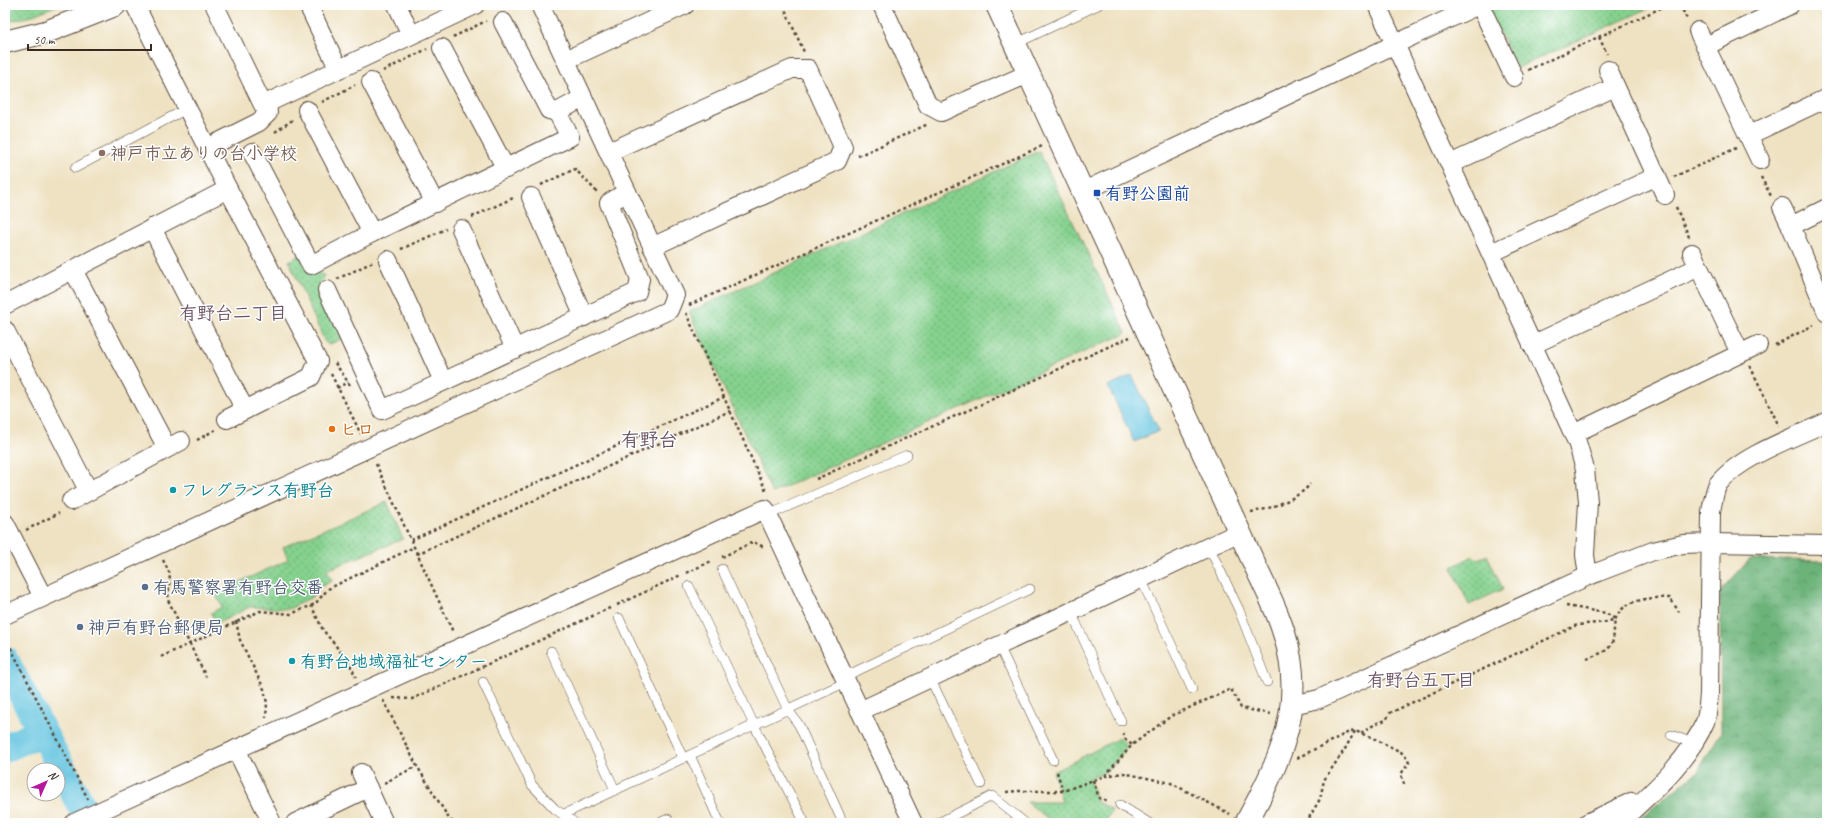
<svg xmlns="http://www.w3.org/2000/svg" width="1832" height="828" font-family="Caveat,'Klee One',sans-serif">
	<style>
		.green { fill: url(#green-dots); stroke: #607e56 }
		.forest { fill: url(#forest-crowns); stroke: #546e4c }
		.water { fill: #61c3df; stroke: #4e767e }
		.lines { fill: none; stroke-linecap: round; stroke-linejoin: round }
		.river { stroke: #61c3df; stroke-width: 29 }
		.service-casing { stroke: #564637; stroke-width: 10 }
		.minor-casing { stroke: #564637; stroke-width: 20 }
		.tertiary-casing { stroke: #564637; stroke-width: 24 }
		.path { stroke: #564637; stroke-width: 2.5; stroke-dasharray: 3 3; stroke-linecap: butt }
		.service { stroke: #fff; stroke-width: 9 }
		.minor { stroke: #fff; stroke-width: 18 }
		.tertiary { stroke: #fff; stroke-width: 22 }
		.education-dot { fill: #8d6e63; stroke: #fff; stroke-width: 1.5 }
		.transit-dot { fill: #1a4fb4; stroke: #fff; stroke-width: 1.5 }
		.food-dot { fill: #e8710a; stroke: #fff; stroke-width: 1.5 }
		.culture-dot { fill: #0f9aa8; stroke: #fff; stroke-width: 1.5 }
		.service-dot { fill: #5c6f8a; stroke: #fff; stroke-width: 1.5 }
		.labels { text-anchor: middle; stroke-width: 3; stroke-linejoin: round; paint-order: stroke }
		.education-label { font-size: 17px; font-weight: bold; fill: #785e54; stroke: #fff; text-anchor: start }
		.transit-label { font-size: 17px; font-weight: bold; fill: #164399; stroke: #fff; text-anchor: start }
		.food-label { font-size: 17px; font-weight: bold; fill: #c56008; stroke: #fff; text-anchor: start }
		.culture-label { font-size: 17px; font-weight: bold; fill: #0d838f; stroke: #fff; text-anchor: start }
		.service-label { font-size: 17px; font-weight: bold; fill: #4e5e75; stroke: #fff; text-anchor: start }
		.neighbourhood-label { font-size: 18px; font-weight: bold; fill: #6b5464; stroke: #fff }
		.quarter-label { font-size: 19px; font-weight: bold; fill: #6b5464; stroke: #fff }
	</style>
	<defs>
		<pattern id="green-dots" width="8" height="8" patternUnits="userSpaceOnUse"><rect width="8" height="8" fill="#85d18e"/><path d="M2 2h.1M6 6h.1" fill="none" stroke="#6eaa73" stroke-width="1.8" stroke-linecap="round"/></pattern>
		<pattern id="forest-crowns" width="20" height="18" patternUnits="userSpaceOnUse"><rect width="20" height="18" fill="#6cb379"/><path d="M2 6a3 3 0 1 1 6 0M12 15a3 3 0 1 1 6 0" fill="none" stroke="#5a9263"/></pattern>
	</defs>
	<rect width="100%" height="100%" fill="#fff"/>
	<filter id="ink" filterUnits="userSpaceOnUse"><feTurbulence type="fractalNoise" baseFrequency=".025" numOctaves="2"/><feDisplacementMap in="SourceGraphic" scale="8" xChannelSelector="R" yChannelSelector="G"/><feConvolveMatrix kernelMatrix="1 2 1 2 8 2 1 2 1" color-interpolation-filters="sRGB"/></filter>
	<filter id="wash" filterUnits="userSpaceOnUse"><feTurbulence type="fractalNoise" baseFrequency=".012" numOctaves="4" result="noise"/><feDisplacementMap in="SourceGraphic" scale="16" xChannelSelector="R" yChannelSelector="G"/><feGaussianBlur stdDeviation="0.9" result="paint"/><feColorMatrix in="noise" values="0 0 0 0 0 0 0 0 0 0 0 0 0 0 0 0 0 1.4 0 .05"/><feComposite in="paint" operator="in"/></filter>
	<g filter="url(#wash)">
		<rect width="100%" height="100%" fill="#efe2c2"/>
		<g class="green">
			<polygon points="5,5 58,5 28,17 5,22"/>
			<polygon points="1486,5 1656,5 1517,68"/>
			<polygon points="1039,151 1126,333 772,493 689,312"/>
			<polygon points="300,255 308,271 324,275 318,289 344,338 328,345 325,342 289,261"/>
			<polygon points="387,502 403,539 327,570 332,581 316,589 312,597 289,609 250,607 216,624 211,613 222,607 215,593 288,560 283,547"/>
			<polygon points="1487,555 1503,589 1469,605 1452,567 1473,556 1478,559"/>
			<polygon points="1119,738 1126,743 1126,749 1106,772 1089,779 1097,802 1112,810 1105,823 1053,823 1027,802 1062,802 1053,772"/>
		</g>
		<polygon class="forest" points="1750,559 1827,561 1827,823 1634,823 1698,771 1721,732 1720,592"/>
		<polygon class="water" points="1132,375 1159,431 1134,442 1108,386"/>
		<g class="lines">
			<g class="river">
				<polyline points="5,661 83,809"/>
				<polyline points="5,748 42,732"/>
			</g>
		</g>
	</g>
	<g filter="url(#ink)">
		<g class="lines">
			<defs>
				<g id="service">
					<polyline points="1015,44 1098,5"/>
					<polyline points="75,168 188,108"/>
					<polyline points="768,515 907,455"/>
					<polyline points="1209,547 1239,610 1267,682"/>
					<polyline points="722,569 788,710 799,725 843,823"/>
					<polyline points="1141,579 1192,689"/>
					<polyline points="689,586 754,725 805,823"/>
					<polyline points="1071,612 1121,721"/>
					<polyline points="619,618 683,758"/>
					<polyline points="999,646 1053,760"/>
					<polyline points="551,651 615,790"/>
					<polyline points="844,677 1030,589"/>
					<polyline points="930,678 981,784"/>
					<polyline points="483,682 532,785 555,809 575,823"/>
					<polyline points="1671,735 1693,743"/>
					<polyline points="690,755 720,823"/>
					<polyline points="1120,805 1149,823"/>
					<polyline points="564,814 846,682"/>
					<polyline points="659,823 668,819"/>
					<polyline points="938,823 992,796 1025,823"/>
				</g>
				<g id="minor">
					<polyline points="135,5 228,189 318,361 311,377 227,419"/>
					<polyline points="308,5 339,70"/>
					<polyline points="397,5 411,35"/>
					<polyline points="882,5 928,105 941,112 1028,74"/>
					<polyline points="1377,5 1577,442 1585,469 1588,502 1585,555 1588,576"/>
					<polyline points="1480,5 1514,77"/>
					<polyline points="215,6 263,105 475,5"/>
					<polyline points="503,22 549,110 557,112"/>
					<polyline points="1698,31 1760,160"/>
					<polyline points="1706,46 1790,5"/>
					<polyline points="442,48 506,169"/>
					<polyline points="566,60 685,5"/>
					<polyline points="1608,70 1665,195"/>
					<polyline points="371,82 435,203"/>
					<polyline points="307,110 372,233"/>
					<polyline points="1749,135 1827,98"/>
					<polyline points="207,148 259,122 268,113 267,103"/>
					<polyline points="252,152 311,265 372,233 570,137 557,112 583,98"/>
					<polyline points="609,152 792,69 808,69 843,147 837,161 652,247"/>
					<polyline points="1450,164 1615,87"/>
					<polyline points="1082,192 1478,5"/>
					<polyline points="531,197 584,317"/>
					<polyline points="1782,207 1791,226 1827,313"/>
					<polyline points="1791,226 1827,208"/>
					<polyline points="152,228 245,410"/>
					<polyline points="461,229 515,349"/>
					<polyline points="1491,253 1657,176"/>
					<polyline points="1692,253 1740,353"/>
					<polyline points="388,260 443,381"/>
					<polyline points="73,270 167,448"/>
					<polyline points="327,290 382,410 637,292 640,279 609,203 627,192"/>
					<polyline points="5,305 228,189"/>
					<polyline points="5,330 88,490"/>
					<polyline points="1532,345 1699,267"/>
					<polyline points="1573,434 1758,345"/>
					<polyline points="71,501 181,441"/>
					<polyline points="5,523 43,597"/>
					<polyline points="5,615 669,310 675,295 540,5"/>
					<polyline points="1292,705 1319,699 1588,576 1653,551 1683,544 1711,543 1827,545"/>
					<polyline points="860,711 1240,532"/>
					<polyline points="236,749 272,823"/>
					<polyline points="361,773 384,823"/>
					<polyline points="74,823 765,509 913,823"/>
					<polyline points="295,823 368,788"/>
					<polyline points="1587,823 1631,802 1636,807"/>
					<path d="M1619 823C1651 793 1687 763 1705 722 1708 714 1708 703 1709 694L1711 511C1713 503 1714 491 1718 484 1740 456 1795 437 1827 422"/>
				</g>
				<g id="tertiary">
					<path d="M997 5 1258 572C1271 599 1285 628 1290 658 1301 720 1275 770 1246 823"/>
					<polyline points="5,42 46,32 115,5"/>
				</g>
			</defs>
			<use href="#service" class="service-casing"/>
			<use href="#minor" class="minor-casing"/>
			<use href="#tertiary" class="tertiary-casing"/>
			<g class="path">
				<polyline points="783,5 804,52"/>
				<polyline points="1680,5 1687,19"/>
				<polyline points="453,37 486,21"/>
				<polyline points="1599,37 1607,54"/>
				<polyline points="1528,70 1667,5"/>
				<polyline points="383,71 427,49"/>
				<polyline points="322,102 355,85"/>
				<polyline points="275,132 294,119"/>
				<polyline points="858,156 928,124"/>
				<polyline points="1674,177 1736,148"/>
				<polyline points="1761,177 1771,196"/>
				<polyline points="541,185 575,169 597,192"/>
				<polyline points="1676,207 1689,237"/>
				<polyline points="472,217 515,197"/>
				<polyline points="401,249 446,229"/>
				<polyline points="337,279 373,262"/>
				<polyline points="689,305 1042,146"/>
				<polyline points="686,313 767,493"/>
				<polyline points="1775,345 1814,325"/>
				<polyline points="335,363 350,385"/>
				<polyline points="1750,366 1779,426"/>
				<polyline points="331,374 361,434"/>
				<polyline points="337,388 348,382"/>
				<polyline points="197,440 215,430"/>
				<polyline points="376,464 453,632"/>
				<polyline points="816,479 1130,337"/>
				<path d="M1251 512C1268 510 1300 498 1310 484"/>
				<polyline points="26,530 59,513"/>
				<polyline points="411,540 724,397"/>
				<polyline points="417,554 730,411"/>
				<polyline points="722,557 753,542 764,547"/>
				<polyline points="163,560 170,574 168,600 206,677"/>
				<polyline points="686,573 712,561"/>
				<polyline points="311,605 323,630 348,661 356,677"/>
				<polyline points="617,605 681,575"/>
				<polyline points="1566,606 1606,613 1615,619"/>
				<polyline points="236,621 240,640 264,689 267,703 266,718"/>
				<polyline points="5,637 88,799"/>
				<polyline points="161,657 260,611 291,614 315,604 328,589 414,547"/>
				<path d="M1587 659C1595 655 1606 653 1611 645 1615 638 1613 629 1615 621 1621 599 1651 597 1670 598L1679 612"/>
				<polyline points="393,698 412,699 610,608"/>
				<polyline points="383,700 417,766 448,817 453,823"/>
				<polyline points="1123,733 1126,740 1132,745"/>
				<polyline points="1361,733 1377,723 1386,720 1390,713 1577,625 1607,622 1615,619"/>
				<polyline points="1297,758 1347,733 1355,731 1373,738 1401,752 1407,758 1409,763 1401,774 1404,784"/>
				<polyline points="1057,772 1063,791"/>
				<polyline points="1105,776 1123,773 1171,783 1230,814"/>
				<polyline points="1093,780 1099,798 1108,801"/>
				<polyline points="384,783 417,766"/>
				<polyline points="1006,792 1018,791 1063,791 1105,776 1132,745 1171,716 1231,689 1241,708 1271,714"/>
				<polyline points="1306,823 1320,799 1324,780 1345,749 1355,731"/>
			</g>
			<use href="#service" class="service"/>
			<use href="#minor" class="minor"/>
			<use href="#tertiary" class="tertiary"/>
		</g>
	</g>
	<circle class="education-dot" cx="102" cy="153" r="4"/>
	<rect class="transit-dot" x="1093" y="189" width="8" height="8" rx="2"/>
	<circle class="food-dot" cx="332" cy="429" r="4"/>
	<g class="culture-dot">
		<circle cx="173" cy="490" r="4"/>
		<circle cx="292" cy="661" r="4"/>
	</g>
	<g class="service-dot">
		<circle cx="145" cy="587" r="4"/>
		<circle cx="80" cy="627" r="4"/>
	</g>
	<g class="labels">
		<g class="education-label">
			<text x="110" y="159">神戸市立ありの台小学校</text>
		</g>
		<g class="transit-label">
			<text x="1105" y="199">有野公園前</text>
		</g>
		<g class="food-label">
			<text x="340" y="435">ヒロ</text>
		</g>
		<g class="culture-label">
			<text x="181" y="496">フレグランス有野台</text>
			<text x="300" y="667">有野台地域福祉センター</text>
		</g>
		<g class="service-label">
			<text x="153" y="593">有馬警察署有野台交番</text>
			<text x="88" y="633">神戸有野台郵便局</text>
		</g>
		<g class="neighbourhood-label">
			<text x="233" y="319">有野台二丁目</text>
			<text x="1421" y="686">有野台五丁目</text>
		</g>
		<g class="quarter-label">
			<text x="649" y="446">有野台</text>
		</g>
	</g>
	<rect width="1832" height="828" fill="none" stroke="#fff" stroke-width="20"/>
	<g transform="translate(46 782) rotate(45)"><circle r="19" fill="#ffffff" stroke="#b1aaa5"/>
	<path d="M0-3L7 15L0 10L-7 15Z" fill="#b5179e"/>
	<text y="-6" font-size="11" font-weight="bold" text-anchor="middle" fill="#3b2a1e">N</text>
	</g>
	<path d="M28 44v6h123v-6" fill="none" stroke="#3b2a1e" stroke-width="2"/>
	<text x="34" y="44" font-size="12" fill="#3b2a1e" stroke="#ffffff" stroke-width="3" paint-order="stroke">50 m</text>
</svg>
